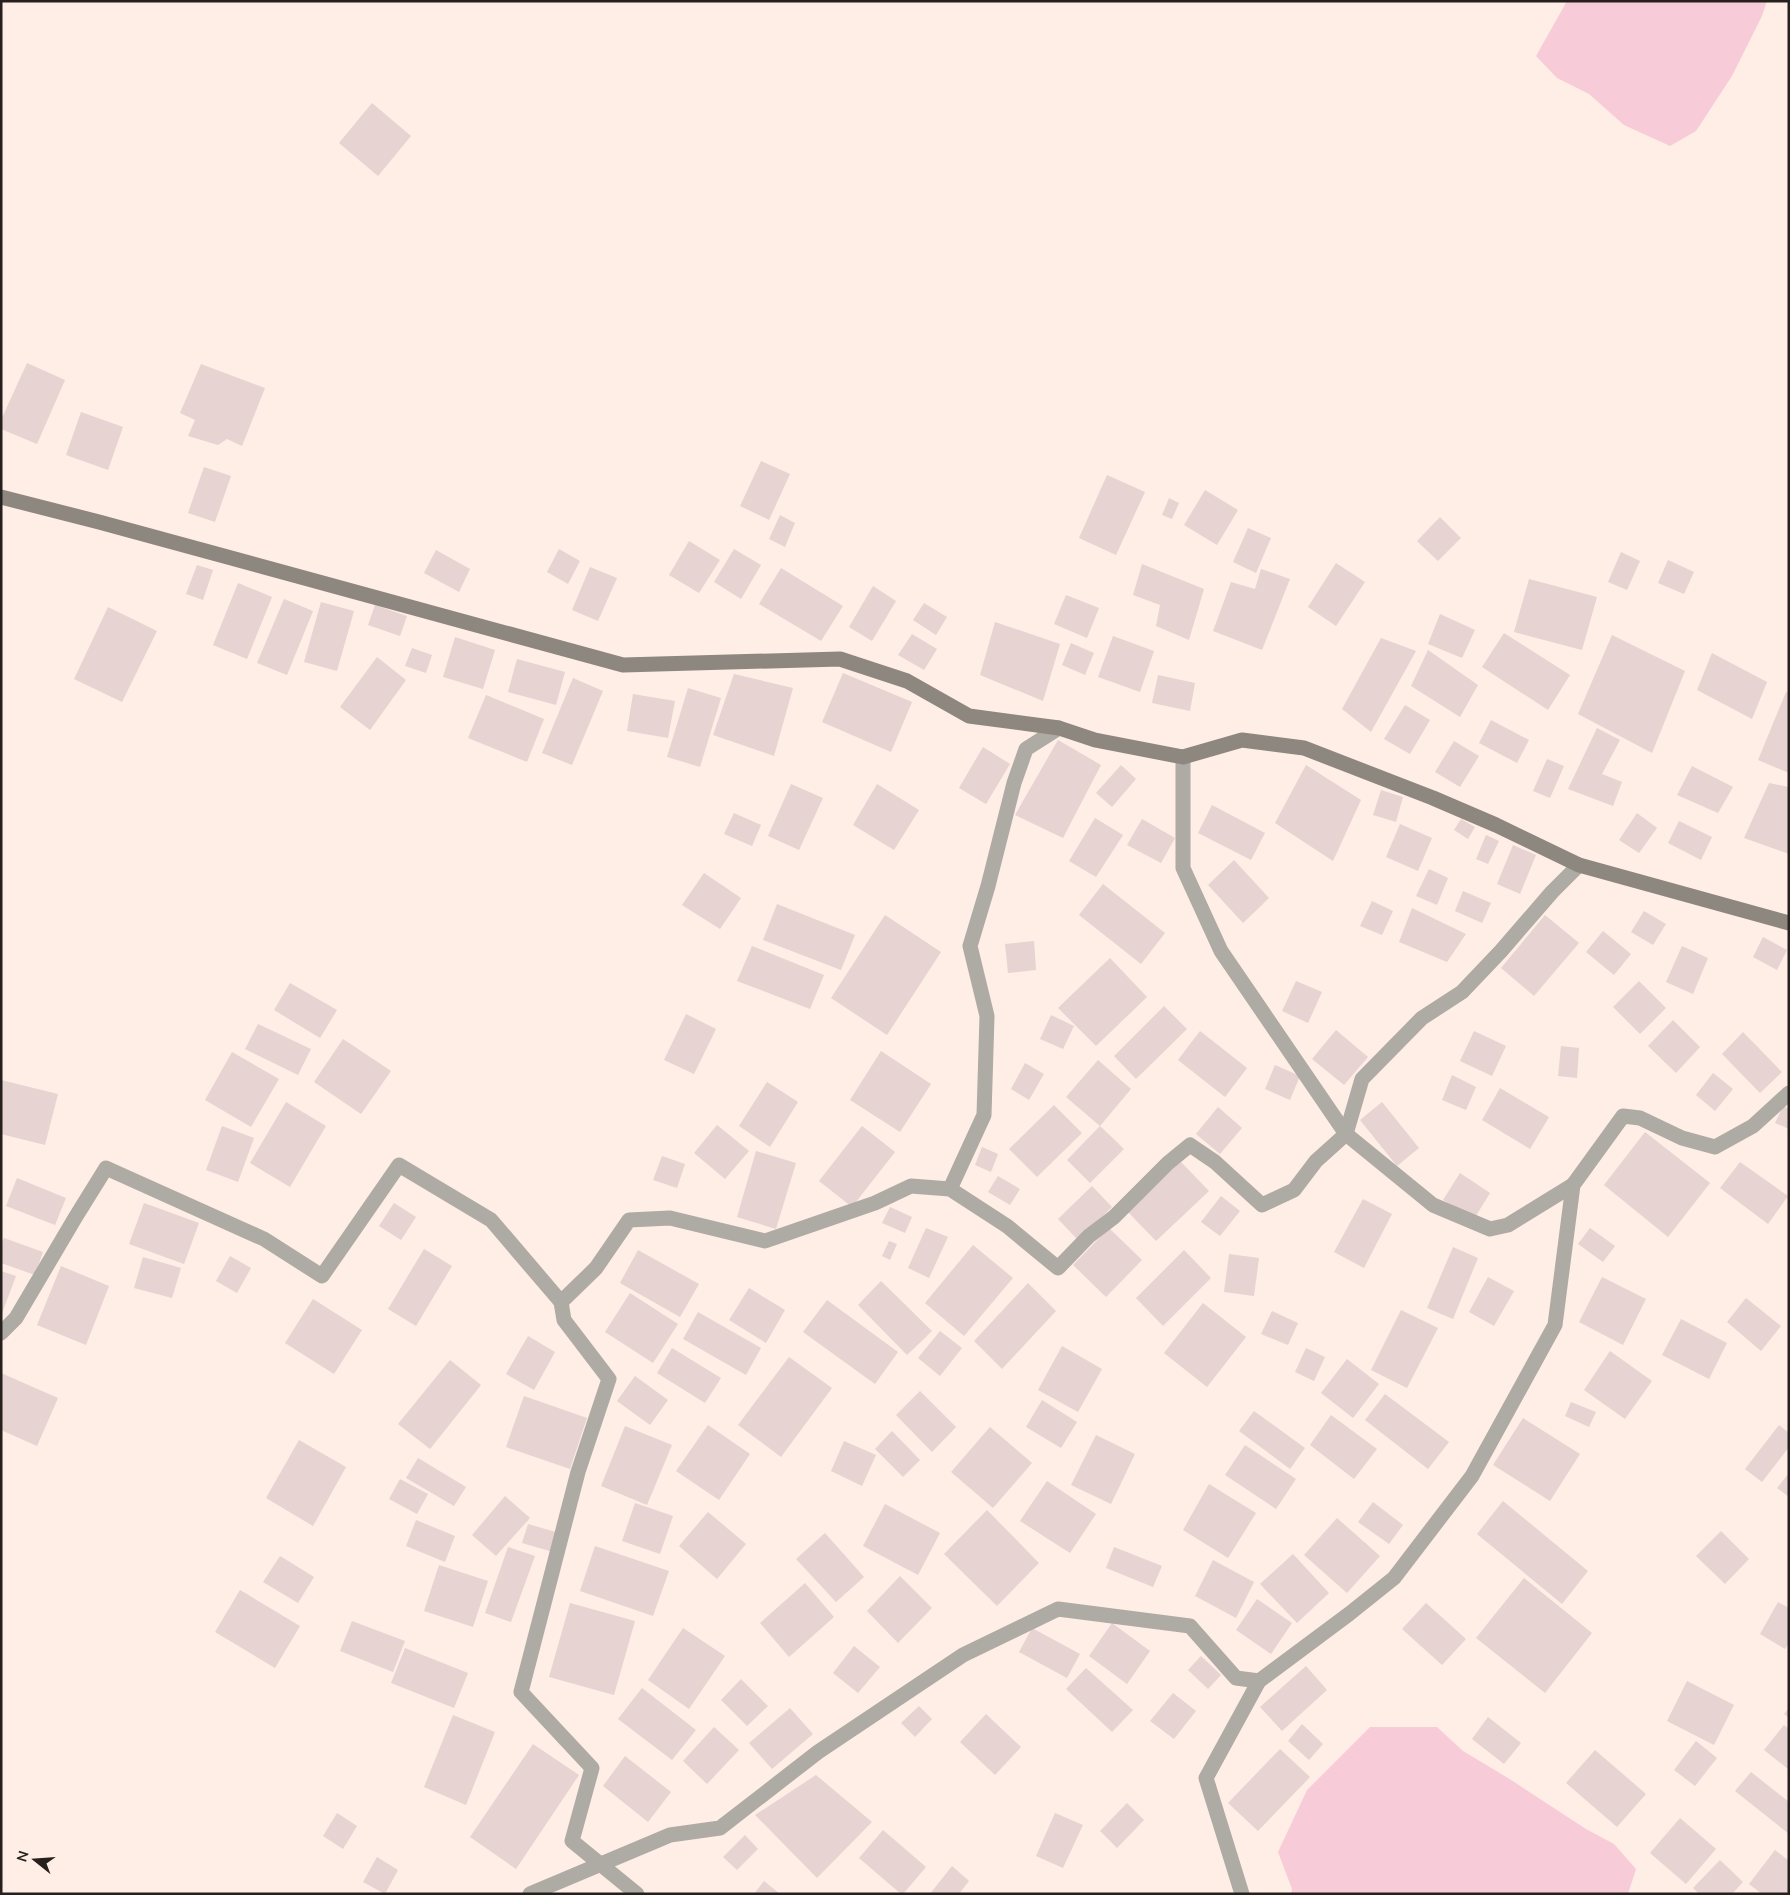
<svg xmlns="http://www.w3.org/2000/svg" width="1790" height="1895" font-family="Mulish,sans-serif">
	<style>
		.water { fill: #f7ccd8 }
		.building { fill: #e6d3d2 }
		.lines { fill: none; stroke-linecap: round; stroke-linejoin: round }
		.lane { stroke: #aeaaa4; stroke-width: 15 }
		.street { stroke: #aeaaa4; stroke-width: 15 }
		.secondary { stroke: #8d877f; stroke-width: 15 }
	</style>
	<rect width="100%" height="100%" fill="#feeee6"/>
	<g class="water">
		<polygon points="1567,1 1767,1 1762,16 1732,76 1696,131 1670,146 1624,125 1589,94 1557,78 1536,56"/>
		<polygon points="1370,1727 1437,1727 1463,1751 1508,1778 1586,1829 1614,1844 1636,1869 1628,1894 1291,1894 1292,1889 1278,1852 1307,1790"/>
	</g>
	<g class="building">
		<polygon points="372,103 411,136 378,176 339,143"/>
		<polygon points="27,363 65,380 37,444 1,429 1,420"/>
		<polygon points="201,364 265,388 242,446 227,439 218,445 188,436 195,420 180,413"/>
		<polygon points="81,412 123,427 108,470 66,455"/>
		<polygon points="761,461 790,474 769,520 740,506"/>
		<polygon points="204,467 231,476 215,522 188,513"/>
		<polygon points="1107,475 1145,492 1116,555 1079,538"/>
		<polygon points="1205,490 1238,510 1217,545 1184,525"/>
		<polygon points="1169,498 1179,503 1172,519 1162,515"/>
		<polygon points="780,515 795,523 785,547 769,539"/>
		<polygon points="1440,517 1461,538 1438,561 1417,541"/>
		<polygon points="1248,528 1271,538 1256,573 1233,562"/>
		<polygon points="689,541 720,560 699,593 669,575"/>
		<polygon points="559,549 580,561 568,584 547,572"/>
		<polygon points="734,549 761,565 741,599 714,582"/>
		<polygon points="436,550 470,569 459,592 424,573"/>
		<polygon points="1621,552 1640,561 1627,590 1608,582"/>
		<polygon points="1668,560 1694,572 1684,594 1658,583"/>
		<polygon points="1336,563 1365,582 1336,626 1308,607"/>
		<polygon points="1142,564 1204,589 1189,640 1156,626 1160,605 1133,595"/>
		<polygon points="197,565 213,570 203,600 186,594"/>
		<polygon points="590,567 617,578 598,621 572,610"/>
		<polygon points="781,568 843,606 821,641 759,604"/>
		<polygon points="1261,569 1290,579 1262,650 1213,631 1231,582 1255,589"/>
		<polygon points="1529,579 1597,597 1582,650 1514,632"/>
		<polygon points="238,583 272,597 247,659 213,645"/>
		<polygon points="873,586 896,601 872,641 849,627"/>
		<polygon points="1066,595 1099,608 1087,638 1054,624"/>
		<polygon points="284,599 313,611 287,675 257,663"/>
		<polygon points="321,602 354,611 337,671 304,662"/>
		<polygon points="924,603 947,617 936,635 913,620"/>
		<polygon points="375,605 407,616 400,636 368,625"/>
		<polygon points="108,607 157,631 122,702 74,679"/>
		<polygon points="1440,614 1475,630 1462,658 1428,644"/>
		<polygon points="995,622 1060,644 1043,701 980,675"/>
		<polygon points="1504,633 1570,675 1548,710 1482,667"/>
		<polygon points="912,634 937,649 924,670 898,655"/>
		<polygon points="1612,635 1685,671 1652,753 1578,714"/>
		<polygon points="1113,636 1154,651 1140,692 1098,677"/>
		<polygon points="455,637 495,650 483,689 443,677"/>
		<polygon points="1381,638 1416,651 1371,732 1342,709"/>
		<polygon points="1071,643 1094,653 1085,675 1062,665"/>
		<polygon points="412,648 432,655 426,673 405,666"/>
		<polygon points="1428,650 1478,685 1460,717 1411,686"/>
		<polygon points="1712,653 1767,682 1752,719 1697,690"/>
		<polygon points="377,657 406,680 370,730 340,707"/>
		<polygon points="517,659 565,672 556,705 508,692"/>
		<polygon points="843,673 912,702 891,752 822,722"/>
		<polygon points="734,674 793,688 774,756 713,735"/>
		<polygon points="1158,675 1195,683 1190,711 1152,703"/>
		<polygon points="573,678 603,691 572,765 542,753"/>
		<polygon points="688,688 721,698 700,767 667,757"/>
		<polygon points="1786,692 1789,693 1789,773 1758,760"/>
		<polygon points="633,694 675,701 668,738 627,731"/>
		<polygon points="486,695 544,719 527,762 468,738"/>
		<polygon points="1405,705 1430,720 1410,754 1384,739"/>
		<polygon points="1491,720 1529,740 1517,763 1479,743"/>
		<polygon points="1597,728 1620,740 1602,774 1622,782 1613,806 1568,789"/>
		<polygon points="1058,740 1101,765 1063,838 1015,815"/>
		<polygon points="1454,741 1479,756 1460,787 1435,772"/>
		<polygon points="983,747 1010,764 986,804 959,788"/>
		<polygon points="1547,759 1564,766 1550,798 1533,791"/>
		<polygon points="1121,765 1136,779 1112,807 1096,793"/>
		<polygon points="1306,765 1361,800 1333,861 1275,823"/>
		<polygon points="1692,766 1733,787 1718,813 1677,795"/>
		<polygon points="1769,783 1789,787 1789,854 1744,838"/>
		<polygon points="791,784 823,798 799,850 768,836"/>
		<polygon points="877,784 919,810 894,850 853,825"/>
		<polygon points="1381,790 1403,797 1396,822 1373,815"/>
		<polygon points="1212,805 1265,833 1251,860 1198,833"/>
		<polygon points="734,813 761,825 752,846 724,834"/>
		<polygon points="1637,813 1657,828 1639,853 1619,840"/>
		<polygon points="1095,818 1123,835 1096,877 1069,861"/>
		<polygon points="1142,819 1175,838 1161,863 1127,845"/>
		<polygon points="1461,819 1475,827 1468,839 1454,830"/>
		<polygon points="1679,821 1712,837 1701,860 1668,843"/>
		<polygon points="1400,824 1432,838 1418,871 1386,857"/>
		<polygon points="1486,835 1499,841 1488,864 1476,859"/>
		<polygon points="1513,845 1536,855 1520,894 1497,884"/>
		<polygon points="1234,860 1269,898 1243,923 1208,885"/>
		<polygon points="1429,869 1448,878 1437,905 1416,896"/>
		<polygon points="704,873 741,898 720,929 682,905"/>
		<polygon points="1103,884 1165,933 1141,964 1079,915"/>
		<polygon points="1463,891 1491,903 1482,923 1455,911"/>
		<polygon points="1372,901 1393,911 1382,935 1360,926"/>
		<polygon points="777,904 855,935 841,970 763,940"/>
		<polygon points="1412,908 1466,934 1447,962 1399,942"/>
		<polygon points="1644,911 1666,924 1653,945 1631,932"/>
		<polygon points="885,915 941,952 887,1035 831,998"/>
		<polygon points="1545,915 1579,943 1534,996 1501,968"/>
		<polygon points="1603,931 1631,954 1614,975 1586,952"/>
		<polygon points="1763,937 1787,950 1777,970 1753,957"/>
		<polygon points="1034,941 1036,970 1008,973 1005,944"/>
		<polygon points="752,946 824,975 810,1009 737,981"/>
		<polygon points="1682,946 1708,958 1693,994 1666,982"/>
		<polygon points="1110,958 1147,997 1096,1046 1058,1008"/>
		<polygon points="1296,981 1322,992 1308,1023 1282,1011"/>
		<polygon points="1639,981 1666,1008 1640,1034 1613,1007"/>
		<polygon points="290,983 337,1010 320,1038 274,1010"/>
		<polygon points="1164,1006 1187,1029 1136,1079 1114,1056"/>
		<polygon points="686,1014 716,1029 694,1074 664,1060"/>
		<polygon points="1051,1015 1074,1026 1063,1049 1040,1039"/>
		<polygon points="1673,1020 1700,1047 1676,1073 1648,1046"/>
		<polygon points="258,1024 311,1049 298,1075 245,1049"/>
		<polygon points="1336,1030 1368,1057 1344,1085 1312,1059"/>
		<polygon points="1200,1031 1247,1068 1225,1097 1178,1060"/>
		<polygon points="1474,1031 1506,1046 1492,1076 1460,1061"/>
		<polygon points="1743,1032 1782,1072 1760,1093 1722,1054"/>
		<polygon points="343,1039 391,1071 361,1114 314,1082"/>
		<polygon points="1561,1046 1579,1048 1577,1078 1558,1076"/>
		<polygon points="881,1051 931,1084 900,1132 850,1100"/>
		<polygon points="232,1052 279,1079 251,1127 205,1100"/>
		<polygon points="1098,1060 1131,1089 1100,1126 1066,1097"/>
		<polygon points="1025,1063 1044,1074 1029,1100 1011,1089"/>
		<polygon points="1275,1065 1300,1076 1290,1100 1265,1089"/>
		<polygon points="1713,1073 1733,1089 1715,1111 1696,1095"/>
		<polygon points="1452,1075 1476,1087 1466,1110 1442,1100"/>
		<polygon points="1,1080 58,1094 45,1145 1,1134"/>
		<polygon points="767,1082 798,1102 770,1147 739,1126"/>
		<polygon points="1500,1088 1549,1117 1530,1149 1482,1120"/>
		<polygon points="286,1102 326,1126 290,1187 250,1163"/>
		<polygon points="1382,1102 1419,1148 1397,1166 1360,1120"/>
		<polygon points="1054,1105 1082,1133 1037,1177 1009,1149"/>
		<polygon points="1783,1106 1789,1109 1789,1129 1775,1123"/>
		<polygon points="1218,1107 1242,1128 1220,1154 1196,1134"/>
		<polygon points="717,1125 749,1151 725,1179 694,1153"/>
		<polygon points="222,1126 254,1138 238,1182 206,1170"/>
		<polygon points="862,1126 895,1152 852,1207 819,1181"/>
		<polygon points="1100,1126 1124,1149 1090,1183 1067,1160"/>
		<polygon points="1645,1132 1710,1183 1668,1237 1604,1185"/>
		<polygon points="982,1147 998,1154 991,1172 975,1165"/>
		<polygon points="756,1151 796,1163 776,1229 737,1217"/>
		<polygon points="662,1156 685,1164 677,1188 653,1180"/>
		<polygon points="1180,1161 1209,1191 1156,1241 1128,1212"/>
		<polygon points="1740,1162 1788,1196 1768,1224 1720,1188"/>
		<polygon points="1460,1173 1490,1193 1474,1219 1443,1200"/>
		<polygon points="998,1176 1020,1189 1010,1205 988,1192"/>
		<polygon points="17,1178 66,1198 55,1225 6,1206"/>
		<polygon points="1092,1186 1112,1207 1078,1240 1058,1219"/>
		<polygon points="1221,1196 1240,1211 1220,1236 1201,1222"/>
		<polygon points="1363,1199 1392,1214 1364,1268 1334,1252"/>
		<polygon points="144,1203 199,1223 184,1264 129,1244"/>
		<polygon points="394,1203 416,1217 401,1240 379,1226"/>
		<polygon points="890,1207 912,1217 905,1233 882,1223"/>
		<polygon points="926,1228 948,1237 929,1278 908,1268"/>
		<polygon points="1109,1228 1142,1260 1106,1297 1073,1265"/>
		<polygon points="1590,1228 1615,1246 1603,1262 1578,1244"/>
		<polygon points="4,1238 43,1252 35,1275 1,1263 1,1244"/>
		<polygon points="889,1241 897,1244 890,1260 882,1256"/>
		<polygon points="973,1245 1013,1278 964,1336 925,1303"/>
		<polygon points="1453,1247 1478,1258 1453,1319 1427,1308"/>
		<polygon points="424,1249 452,1266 416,1326 388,1309"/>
		<polygon points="638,1250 699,1284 680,1317 620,1283"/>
		<polygon points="1184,1250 1211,1278 1163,1326 1136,1298"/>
		<polygon points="1229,1254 1259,1258 1254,1296 1224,1292"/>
		<polygon points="230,1256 251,1268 237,1293 216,1281"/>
		<polygon points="143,1257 181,1268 172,1298 134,1288"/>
		<polygon points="61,1266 109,1286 86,1345 37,1325"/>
		<polygon points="1,1271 16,1276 1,1316"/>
		<polygon points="1488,1277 1514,1291 1494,1326 1469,1312"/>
		<polygon points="1602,1277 1646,1299 1623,1345 1579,1322"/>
		<polygon points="881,1281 932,1331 907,1355 858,1305"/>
		<polygon points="1028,1283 1056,1311 1002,1369 974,1341"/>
		<polygon points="749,1288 785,1310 766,1343 729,1320"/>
		<polygon points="630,1293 678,1324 653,1363 605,1332"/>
		<polygon points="1746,1298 1781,1326 1761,1351 1727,1322"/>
		<polygon points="313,1299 362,1330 334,1374 285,1343"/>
		<polygon points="827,1300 898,1352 875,1384 803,1332"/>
		<polygon points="1203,1303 1246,1337 1207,1387 1164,1353"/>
		<polygon points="1401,1310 1438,1328 1407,1388 1371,1370"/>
		<polygon points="1272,1311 1298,1323 1288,1345 1261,1334"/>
		<polygon points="698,1312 761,1348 746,1375 683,1339"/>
		<polygon points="1681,1319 1727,1343 1709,1379 1662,1355"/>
		<polygon points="940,1331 962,1348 940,1376 918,1358"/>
		<polygon points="528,1336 555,1352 534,1390 506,1374"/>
		<polygon points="1062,1346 1102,1369 1078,1412 1038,1390"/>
		<polygon points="672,1348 721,1378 705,1403 657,1373"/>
		<polygon points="1306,1348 1325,1357 1314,1381 1295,1372"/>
		<polygon points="1610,1351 1652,1381 1625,1419 1584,1390"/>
		<polygon points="789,1357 832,1388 781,1457 738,1425"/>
		<polygon points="1347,1359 1379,1384 1353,1418 1321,1393"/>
		<polygon points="450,1360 481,1385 430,1449 398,1424"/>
		<polygon points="1,1373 58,1398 37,1446 1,1430"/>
		<polygon points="635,1376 668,1400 650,1425 617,1401"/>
		<polygon points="920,1391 956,1427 932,1452 896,1415"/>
		<polygon points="1385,1394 1449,1442 1428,1469 1365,1420"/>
		<polygon points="524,1396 587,1418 570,1469 506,1447"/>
		<polygon points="1042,1400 1077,1422 1061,1448 1026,1427"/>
		<polygon points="1571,1402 1596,1412 1589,1427 1565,1416"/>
		<polygon points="1254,1411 1305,1448 1290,1469 1239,1431"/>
		<polygon points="1331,1415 1377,1449 1354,1479 1310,1445"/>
		<polygon points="1523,1418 1580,1454 1550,1501 1493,1465"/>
		<polygon points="708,1425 750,1454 719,1500 676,1471"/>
		<polygon points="1779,1425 1789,1433 1789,1447 1762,1482 1745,1469"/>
		<polygon points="625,1426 672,1445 647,1505 601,1486"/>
		<polygon points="990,1427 1032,1463 993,1508 951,1472"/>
		<polygon points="892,1431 920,1460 903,1477 875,1449"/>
		<polygon points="1096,1435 1135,1454 1111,1504 1071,1485"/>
		<polygon points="299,1440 346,1467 313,1526 266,1498"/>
		<polygon points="844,1441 876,1455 862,1486 831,1471"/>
		<polygon points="1245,1445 1296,1479 1276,1509 1225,1475"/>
		<polygon points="418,1458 466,1487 454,1506 406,1478"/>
		<polygon points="1789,1473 1789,1497 1777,1488"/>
		<polygon points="400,1479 428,1494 417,1514 389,1499"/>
		<polygon points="1047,1481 1096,1514 1070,1553 1020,1521"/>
		<polygon points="1209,1484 1256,1513 1228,1558 1183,1530"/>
		<polygon points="505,1496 530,1518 496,1556 472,1535"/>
		<polygon points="1503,1501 1588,1571 1562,1604 1477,1534"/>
		<polygon points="1373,1502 1403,1525 1389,1544 1358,1522"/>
		<polygon points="635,1503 673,1516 660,1554 622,1541"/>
		<polygon points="885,1504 940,1533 918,1575 863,1546"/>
		<polygon points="987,1510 1039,1563 997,1606 944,1554"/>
		<polygon points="708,1512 746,1544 717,1579 679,1546"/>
		<polygon points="1337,1518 1380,1556 1347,1593 1304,1555"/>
		<polygon points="416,1520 455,1536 445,1562 406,1546"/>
		<polygon points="528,1524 559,1533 553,1552 522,1543"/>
		<polygon points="1721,1531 1749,1559 1725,1584 1696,1556"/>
		<polygon points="825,1533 864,1577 836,1602 796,1559"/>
		<polygon points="595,1546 669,1571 653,1616 580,1591"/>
		<polygon points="508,1547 535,1556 511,1622 485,1613"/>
		<polygon points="1114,1547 1162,1566 1153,1587 1106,1568"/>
		<polygon points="1293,1554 1329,1593 1297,1623 1260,1584"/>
		<polygon points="280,1556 314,1577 298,1603 263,1582"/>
		<polygon points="1213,1560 1254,1582 1236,1618 1195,1596"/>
		<polygon points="439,1565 488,1581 473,1627 424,1611"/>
		<polygon points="900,1576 932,1608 898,1643 867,1611"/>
		<polygon points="1524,1578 1592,1633 1545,1693 1476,1638"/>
		<polygon points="805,1583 834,1617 789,1657 760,1623"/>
		<polygon points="240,1590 300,1626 275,1668 215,1632"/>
		<polygon points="1257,1599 1292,1623 1271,1654 1236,1630"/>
		<polygon points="1778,1602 1789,1608 1789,1643 1785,1649 1760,1634"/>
		<polygon points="570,1603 635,1621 614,1695 549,1677"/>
		<polygon points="1426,1603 1466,1639 1442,1665 1402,1629"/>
		<polygon points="352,1621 405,1641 393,1672 340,1651"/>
		<polygon points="1112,1623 1150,1651 1127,1684 1089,1656"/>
		<polygon points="683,1628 725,1656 689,1709 648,1680"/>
		<polygon points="1032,1628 1080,1654 1067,1678 1019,1652"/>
		<polygon points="854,1646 880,1667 858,1693 833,1673"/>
		<polygon points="405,1648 468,1673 454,1708 391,1683"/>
		<polygon points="1201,1656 1221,1675 1208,1689 1188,1670"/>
		<polygon points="1306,1666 1327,1690 1282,1731 1260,1707"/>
		<polygon points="1086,1668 1133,1710 1112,1732 1066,1689"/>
		<polygon points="741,1679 768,1706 747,1726 721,1700"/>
		<polygon points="1687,1681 1734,1705 1714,1745 1667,1721"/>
		<polygon points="642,1688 696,1730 672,1760 618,1719"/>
		<polygon points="1173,1693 1196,1711 1174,1739 1150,1721"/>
		<polygon points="919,1706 932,1719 915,1737 901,1723"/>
		<polygon points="790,1708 813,1734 772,1769 749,1743"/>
		<polygon points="1789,1708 1789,1718 1784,1714"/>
		<polygon points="986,1714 1021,1747 995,1775 960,1742"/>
		<polygon points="453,1715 495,1732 466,1805 424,1787"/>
		<polygon points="1488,1717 1521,1743 1504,1764 1472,1739"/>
		<polygon points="1302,1724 1323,1744 1309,1760 1288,1741"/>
		<polygon points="1784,1725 1789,1729 1788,1769 1764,1750"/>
		<polygon points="714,1727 739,1750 707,1784 683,1761"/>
		<polygon points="1696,1741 1717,1758 1695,1786 1674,1770"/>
		<polygon points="533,1744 579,1775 516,1869 470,1837"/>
		<polygon points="1280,1749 1310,1777 1258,1831 1228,1803"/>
		<polygon points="1595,1750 1646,1794 1617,1827 1566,1783"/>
		<polygon points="625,1756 671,1792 648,1822 603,1786"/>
		<polygon points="1751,1772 1789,1802 1789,1834 1735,1791"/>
		<polygon points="816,1775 872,1822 817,1878 755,1815"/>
		<polygon points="1127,1803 1144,1820 1117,1848 1100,1831"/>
		<polygon points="337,1813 357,1826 343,1849 323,1836"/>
		<polygon points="1055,1813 1083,1825 1063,1868 1036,1856"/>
		<polygon points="1680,1818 1716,1849 1686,1884 1650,1853"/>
		<polygon points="883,1830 926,1867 903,1894 901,1894 859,1858"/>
		<polygon points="745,1835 758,1849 737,1870 723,1857"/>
		<polygon points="1775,1850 1789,1861 1789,1894 1762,1894 1749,1884"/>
		<polygon points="377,1857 398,1870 385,1894 363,1882"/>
		<polygon points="1720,1860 1743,1882 1732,1894 1699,1894 1693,1888"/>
		<polygon points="952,1866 969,1881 959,1894 930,1894"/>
		<polygon points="764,1881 780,1894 754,1894"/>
	</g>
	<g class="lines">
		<g class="lane">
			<polyline points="1183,757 1183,868 1221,951 1346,1134 1433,1205 1490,1229 1508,1225 1573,1185"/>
			<polyline points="950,1189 984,1115 987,1016 970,946 988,886 1014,783 1026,749 1059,728"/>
			<polyline points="1242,1894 1206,1778 1259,1681"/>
		</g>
		<g class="street">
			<polyline points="561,1302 564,1320 609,1379 578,1472 521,1692 592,1768 572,1841 637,1894"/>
			<polyline points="1,1333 16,1318 75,1218 106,1168 264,1239 322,1276 399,1165 491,1220 561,1302 596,1268 629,1220 670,1218 765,1241 875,1203 911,1186 950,1189 1007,1226 1058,1268 1089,1236 1114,1217 1168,1163 1190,1145 1215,1162 1262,1205 1294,1190 1316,1161 1346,1134 1362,1079 1422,1018 1462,992 1501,951 1552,892 1579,865"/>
			<polyline points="530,1894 670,1835 720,1828 818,1752 963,1655 1058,1609 1190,1626 1236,1678 1259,1681 1349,1614 1394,1578 1472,1476 1555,1325 1573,1185 1623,1116 1640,1118 1682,1138 1715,1147 1753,1126 1789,1093"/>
		</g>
		<polyline class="secondary" points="1,497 99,522 623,665 840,659 907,681 969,716 1059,728 1095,740 1183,757 1242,740 1304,748 1433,798 1496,825 1579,865 1789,923"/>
	</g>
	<rect width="1790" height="1895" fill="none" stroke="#27211e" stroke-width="5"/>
	<g transform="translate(35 1860) rotate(287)" stroke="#feeee6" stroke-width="4" paint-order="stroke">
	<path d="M0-4L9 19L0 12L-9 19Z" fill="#27211e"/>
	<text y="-8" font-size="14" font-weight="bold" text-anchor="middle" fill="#27211e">N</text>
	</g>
</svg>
